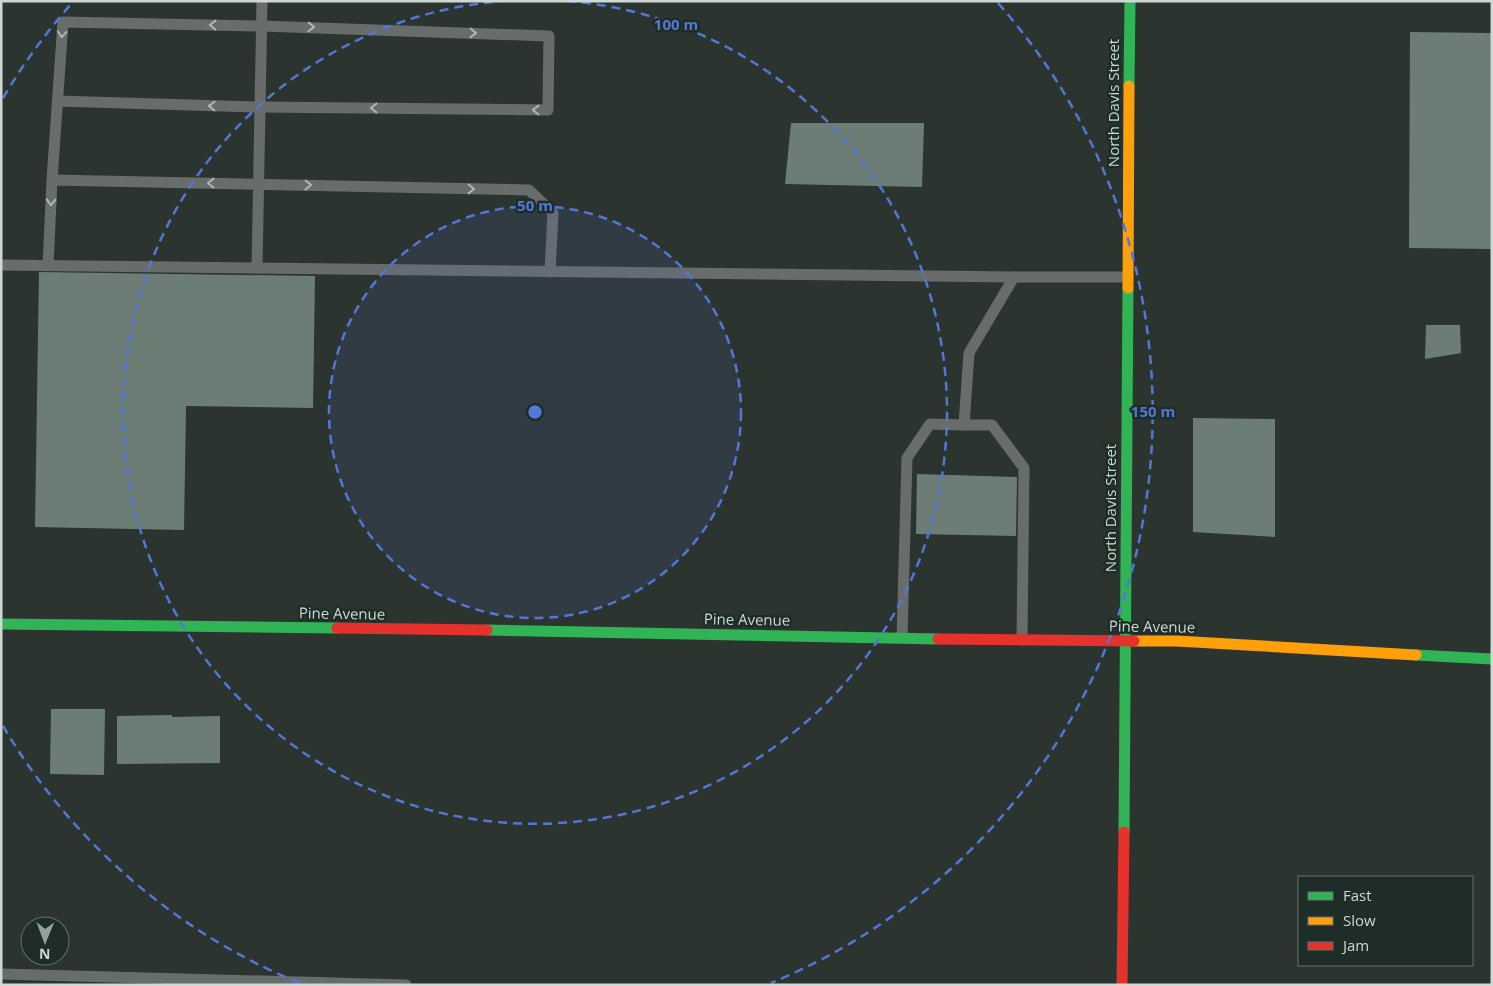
<svg xmlns="http://www.w3.org/2000/svg" width="1493" height="986" font-family="'Open Sans',sans-serif">
	<style>
		.building { fill: #6c7d76 }
		.lines { fill: none; stroke-linecap: round; stroke-linejoin: round }
		.lane { stroke: #686c6b; stroke-width: 11 }
		.fast { stroke: #30b455; stroke-width: 11 }
		.slow { stroke: #ff9f0a; stroke-width: 11 }
		.jam { stroke: #e5322d; stroke-width: 11 }
		.oneway { stroke: #afb8b4 }
		.ring { fill: none; stroke: #5277d7; stroke-width: 2.5; stroke-dasharray: 9 6 }
		.labels { text-anchor: middle; stroke-width: 5; stroke-linejoin: round; paint-order: stroke }
		.street-label { font-size: 15px; fill: #ced8d4; stroke: #1e2d27 }
		.centre { fill: #5277d7; stroke: #1e2d27; stroke-width: 2.5 }
		.ring-label { font-size: 15px; text-anchor: middle; font-weight: bold; fill: #5277d7; stroke: #1e2d27; stroke-width: 5; stroke-linejoin: round; paint-order: stroke }
	</style>
	<rect width="100%" height="100%" fill="#2c3430"/>
	<g class="building">
		<polygon points="1410,32 1492,33 1492,249 1409,248"/>
		<polygon points="791,123 924,123 922,187 785,184"/>
		<polygon points="39,272 315,276 313,408 186,406 184,530 35,527"/>
		<polygon points="1426,325 1460,325 1461,353 1425,359"/>
		<polygon points="1193,418 1275,419 1275,537 1193,532"/>
		<polygon points="917,474 1017,477 1016,536 916,534"/>
		<polygon points="51,709 105,709 104,775 50,774"/>
		<polygon points="172,715 172,717 220,716 220,763 117,764 117,716"/>
	</g>
	<g class="lines">
		<g class="lane">
			<polyline points="52,180 63,22 262,26 549,36 548,110 260,107 57,101"/>
			<polyline points="1,265 1014,277"/>
			<polyline points="48,266 52,180 529,190 553,213 550,272"/>
			<polyline points="257,268 262,1"/>
			<polyline points="964,425 992,425 1024,468 1022,640"/>
			<polyline points="902,638 907,458 930,424 964,425 969,353 1014,277 1128,277"/>
			<polyline points="1,974 406,985"/>
		</g>
		<g class="fast">
			<polyline points="1129,86 1130,1"/>
			<polyline points="1,624 337,628"/>
			<polyline points="487,630 938,639"/>
			<polyline points="1416,655 1492,659"/>
			<polyline points="1124,832 1128,288"/>
		</g>
		<g class="slow">
			<polyline points="1128,288 1129,86"/>
			<polyline points="1134,641 1177,641 1416,655"/>
		</g>
		<g class="jam">
			<polyline points="337,628 487,630"/>
			<polyline points="938,639 1134,641"/>
			<polyline points="1122,985 1124,832"/>
		</g>
	</g>
	<defs><path id="oneway-chevron" d="M-2-3.5L2.5 0L-2 3.5" fill="none" stroke-width="1.6" stroke-linecap="round" stroke-linejoin="round" transform="scale(1.25)"/></defs>
	<g class="oneway">
		<use href="#oneway-chevron" transform="translate(213 25) rotate(-179)"/>
		<use href="#oneway-chevron" transform="translate(311 27) rotate(2)"/>
		<use href="#oneway-chevron" transform="translate(473 33) rotate(2)"/>
		<use href="#oneway-chevron" transform="translate(62 34) rotate(94)"/>
		<use href="#oneway-chevron" transform="translate(212 106) rotate(-178)"/>
		<use href="#oneway-chevron" transform="translate(374 108) rotate(-179)"/>
		<use href="#oneway-chevron" transform="translate(536 110) rotate(-179)"/>
		<use href="#oneway-chevron" transform="translate(211 183) rotate(-179)"/>
		<use href="#oneway-chevron" transform="translate(308 185) rotate(1)"/>
		<use href="#oneway-chevron" transform="translate(471 189) rotate(1)"/>
		<use href="#oneway-chevron" transform="translate(51 202) rotate(93)"/>
	</g>
	<circle cx="535" cy="412" r="206" fill="#5277d7" fill-opacity=".12"/>
	<g class="ring">
		<circle cx="535" cy="412" r="206"/>
		<path d="M567 1A412 412 0 1 1 503 1"/>
		<path d="M299 983A618 618 0 0 1 3 726M3 98A618 618 0 0 1 72 3M998 3A618 618 0 0 1 771 983"/>
	</g>
	<g class="labels">
		<g class="street-label">
			<text transform="translate(1114 103) rotate(-90)" y="5">North Davis Street</text>
			<text transform="translate(1111 508) rotate(-90)" y="5">North Davis Street</text>
			<text transform="translate(342 614) rotate(1)" y="5">Pine Avenue</text>
			<text transform="translate(747 620) rotate(1)" y="5">Pine Avenue</text>
			<text transform="translate(1152 627) rotate(1)" y="5">Pine Avenue</text>
		</g>
	</g>
	<circle cx="535" cy="412" r="8" class="centre"/>
	<g class="ring-label">
		<text x="676" y="30">100 m</text>
		<text x="535" y="211">50 m</text>
		<text x="1153" y="417">150 m</text>
	</g>
	<rect width="1493" height="986" fill="none" stroke="#ced8d4" stroke-width="5"/>
	<rect x="1298" y="876" width="175" height="90" fill="#1e2d27" stroke="#64716c"/>
	<rect x="1308" y="892" width="25" height="8" fill="#30b455" stroke="#64716c"/>
	<text x="1343" y="901" font-size="15" fill="#ced8d4">Fast</text>
	<rect x="1308" y="917" width="25" height="8" fill="#ff9f0a" stroke="#64716c"/>
	<text x="1343" y="926" font-size="15" fill="#ced8d4">Slow</text>
	<rect x="1308" y="942" width="25" height="8" fill="#e5322d" stroke="#64716c"/>
	<text x="1343" y="951" font-size="15" fill="#ced8d4">Jam</text>
	<g transform="translate(45 941) rotate(181)"><circle r="24" fill="#1e2d27" stroke="#64716c"/>
	<path d="M0-4L9 19L0 12L-9 19Z" fill="#959f9b"/>
	<text y="-8" font-size="14" font-weight="bold" text-anchor="middle" fill="#ced8d4">N</text>
	</g>
</svg>
